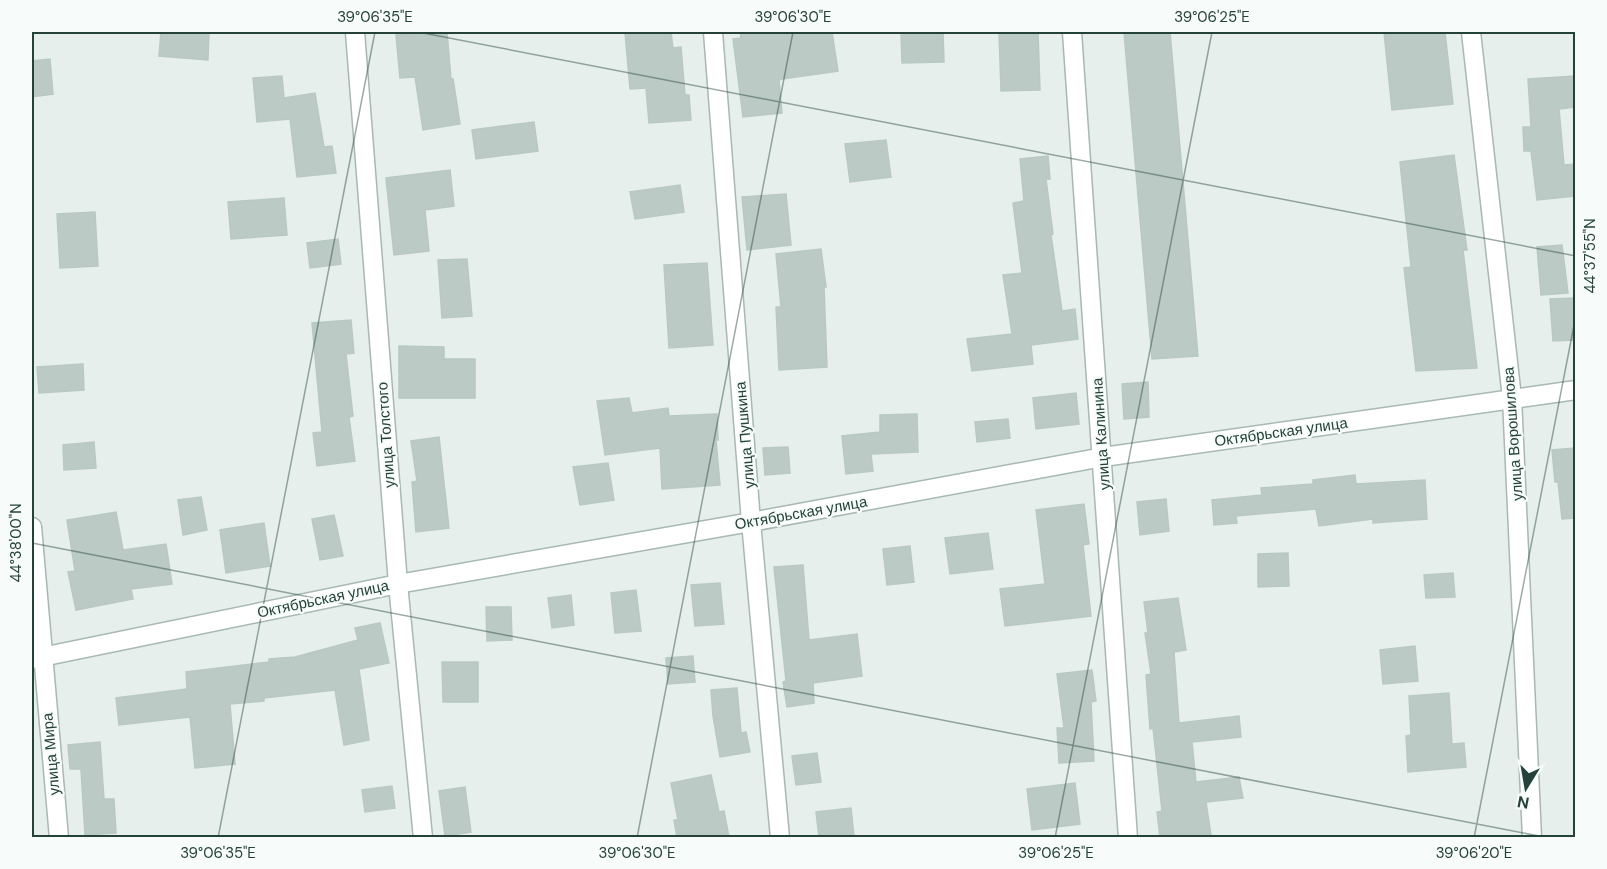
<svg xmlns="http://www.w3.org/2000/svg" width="1607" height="869" font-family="'DM Sans',sans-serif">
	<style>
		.building { fill: #bbcac4; stroke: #b8c9c2; stroke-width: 1.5 }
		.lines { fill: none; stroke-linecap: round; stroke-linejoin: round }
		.minor-casing { stroke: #a8b8b2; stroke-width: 21 }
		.minor { stroke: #fff; stroke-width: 18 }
		.ticks { fill: none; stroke: #24423a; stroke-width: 1.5; stroke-opacity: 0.45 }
		.labels { text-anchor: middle; stroke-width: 4.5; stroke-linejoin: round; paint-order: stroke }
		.street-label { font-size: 15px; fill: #24423a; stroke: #f7fbf9 }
		.neatline { fill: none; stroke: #24423a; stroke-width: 2 }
		.ticks-label { font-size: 15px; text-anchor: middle; fill: #24423a }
	</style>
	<rect width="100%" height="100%" fill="#e6efeb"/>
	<g class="building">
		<polygon points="161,32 209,32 208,60 159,56"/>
		<polygon points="434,32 447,32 451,79 453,79 460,124 423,130 415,77 400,78 396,35"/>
		<polygon points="625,32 671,32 673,48 681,47 685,95 689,95 691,120 649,123 646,88 630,89"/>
		<polygon points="740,32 832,32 838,71 782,79 779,80 782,113 743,117 733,39 741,38"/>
		<polygon points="901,32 943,32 944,62 902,63"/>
		<polygon points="999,32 1038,32 1040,90 1001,91"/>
		<polygon points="1124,32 1170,32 1198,356 1152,359"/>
		<polygon points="1384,32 1445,32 1453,104 1392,110"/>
		<polygon points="50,59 53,94 32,97 32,61"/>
		<polygon points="282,76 284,98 315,93 324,147 332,146 336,173 297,177 290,119 257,122 253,78"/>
		<polygon points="1575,76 1575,107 1559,109 1564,165 1575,164 1575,196 1537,200 1531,151 1524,151 1523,127 1531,127 1528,79"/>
		<polygon points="534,122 538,151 476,159 472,130"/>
		<polygon points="886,140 891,177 850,182 845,144"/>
		<polygon points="1454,155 1467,250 1463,250 1477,368 1416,371 1404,268 1411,267 1400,162"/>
		<polygon points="1048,156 1050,179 1046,179 1053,234 1051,235 1062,311 1075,309 1078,339 1031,345 1033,364 972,371 967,339 1012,334 1003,275 1022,273 1013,203 1024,201 1020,159"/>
		<polygon points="450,170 454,206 425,210 429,251 394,255 386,178"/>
		<polygon points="680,185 684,212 635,219 630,192"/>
		<polygon points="786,194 791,245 747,250 742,197"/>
		<polygon points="284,198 287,235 231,239 228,202"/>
		<polygon points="95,212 98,266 60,268 57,214"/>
		<polygon points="338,239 341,264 310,268 307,243"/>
		<polygon points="1562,245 1568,293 1541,295 1537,247"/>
		<polygon points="821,249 826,287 824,287 827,367 779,370 776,307 781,307 776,254"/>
		<polygon points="467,259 472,316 442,318 438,260"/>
		<polygon points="707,263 713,345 669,348 664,265"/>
		<polygon points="1575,298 1575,340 1553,341 1550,299"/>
		<polygon points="351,320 354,353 346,354 353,416 349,417 355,461 317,466 313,433 322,432 312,323"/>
		<polygon points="399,346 444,347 444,359 475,359 475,398 399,398"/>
		<polygon points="83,364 84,390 39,393 37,367"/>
		<polygon points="1148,382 1149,417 1124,419 1122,384"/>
		<polygon points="1076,393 1079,424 1036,429 1033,398"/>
		<polygon points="629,398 632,413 668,408 669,416 717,414 718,440 716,440 720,485 662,489 660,448 605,455 597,401"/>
		<polygon points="917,414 918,452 871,454 873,471 846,474 842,436 880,432 880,415"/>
		<polygon points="1008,419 1010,438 977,442 975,422"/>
		<polygon points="439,437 449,528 416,532 412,482 417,481 411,441"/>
		<polygon points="94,442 96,468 64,470 63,445"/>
		<polygon points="788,447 790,473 765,475 763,448"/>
		<polygon points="1575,448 1575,518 1562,519 1558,482 1555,482 1552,450"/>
		<polygon points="608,463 614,500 580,505 573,467"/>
		<polygon points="1355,475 1356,484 1425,480 1427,519 1373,523 1373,519 1319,526 1316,509 1236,516 1237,523 1214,525 1212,500 1262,495 1261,488 1313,484 1313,480"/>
		<polygon points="201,497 207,530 183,535 178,500"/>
		<polygon points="1166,499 1169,531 1140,535 1137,502"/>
		<polygon points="1084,504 1089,544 1083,545 1091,616 1005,626 1000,589 1045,584 1036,510"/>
		<polygon points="116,512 123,550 166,544 172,584 131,589 133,599 76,610 68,572 75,571 67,520"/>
		<polygon points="334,515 343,556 320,560 312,519"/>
		<polygon points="264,523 270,566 226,573 220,530"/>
		<polygon points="988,533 993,569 950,574 945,538"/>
		<polygon points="910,546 914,582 887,585 883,549"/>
		<polygon points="1288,553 1289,586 1258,587 1258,554"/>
		<polygon points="803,565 809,640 857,634 862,676 813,683 814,703 787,707 783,682 786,681 774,567"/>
		<polygon points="1453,573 1455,597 1426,598 1424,575"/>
		<polygon points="720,583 724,624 695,626 691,585"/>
		<polygon points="636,590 641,631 615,633 611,593"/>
		<polygon points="571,595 574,625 552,628 548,598"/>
		<polygon points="1178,598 1186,650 1174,652 1179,723 1239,716 1241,737 1192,742 1196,782 1239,777 1243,798 1206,802 1211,835 1196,837 1160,837 1157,812 1162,811 1153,728 1150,729 1146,675 1151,674 1145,633 1148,633 1144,602"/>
		<polygon points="486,607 511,607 512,640 487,641"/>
		<polygon points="380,623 389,663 359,669 369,740 344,745 335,690 264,698 264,701 230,704 235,764 195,768 190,717 119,725 116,698 187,689 186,672 269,662 269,659 295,657 358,640 355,628"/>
		<polygon points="1415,646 1418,681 1383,684 1380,650"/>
		<polygon points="693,656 695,682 668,684 666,658"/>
		<polygon points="442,662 478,662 478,702 443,702"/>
		<polygon points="1092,670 1096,701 1091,702 1094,761 1059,763 1057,728 1064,728 1057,674"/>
		<polygon points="737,688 741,733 746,732 750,752 720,757 713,716 711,690"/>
		<polygon points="1449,693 1452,744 1464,743 1466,767 1408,772 1406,736 1411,735 1409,696"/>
		<polygon points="100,742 104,799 114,799 116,833 85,835 81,769 70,769 68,745"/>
		<polygon points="817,753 821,782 796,785 792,756"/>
		<polygon points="711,775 719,812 724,811 729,837 677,837 674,820 678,820 671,783"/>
		<polygon points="1075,783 1080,824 1032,830 1027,789"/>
		<polygon points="392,786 395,808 365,812 362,790"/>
		<polygon points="465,787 471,832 445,836 439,791"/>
		<polygon points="851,808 854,837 819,837 816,812"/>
	</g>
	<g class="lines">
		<defs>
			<g id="minor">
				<polyline points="355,32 398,584 423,838"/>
				<polyline points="713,32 751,522 780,838"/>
				<polyline points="1072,32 1128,838"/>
				<polyline points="1471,32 1512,398 1532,838"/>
				<polyline points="32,527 59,838"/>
				<polyline points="32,659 398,584 751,522 1103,457 1576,390"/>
			</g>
		</defs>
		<use href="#minor" class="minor-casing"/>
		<use href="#minor" class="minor"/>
	</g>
	<path class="ticks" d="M418 32 1576 256M32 543 1549 838M218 838 375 32M637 838 793 32M1055 838 1212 32M1474 838 1576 315"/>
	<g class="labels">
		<g class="street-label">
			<text transform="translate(1281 432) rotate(-8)" y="5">Октябрьская улица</text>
			<text transform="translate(1101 434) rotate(-94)" y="5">улица Калинина</text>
			<text transform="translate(1513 434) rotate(-94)" y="5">улица Ворошилова</text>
			<text transform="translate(386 435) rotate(-94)" y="5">улица Толстого</text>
			<text transform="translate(745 435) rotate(-95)" y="5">улица Пушкина</text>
			<text transform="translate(801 513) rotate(-10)" y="5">Октябрьская улица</text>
			<text transform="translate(323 599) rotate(-12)" y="5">Октябрьская улица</text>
			<text transform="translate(51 754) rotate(-95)" y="5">улица Мира</text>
		</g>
	</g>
	<rect width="1607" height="869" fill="none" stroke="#f7fbf9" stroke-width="66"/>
	<g transform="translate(1526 788) rotate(191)" stroke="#f7fbf9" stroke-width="4.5" paint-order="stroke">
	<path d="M0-4.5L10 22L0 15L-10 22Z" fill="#24423a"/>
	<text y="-9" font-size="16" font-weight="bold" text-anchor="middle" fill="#24423a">N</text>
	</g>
	<rect x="33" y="33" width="1541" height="803" class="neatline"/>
	<g class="ticks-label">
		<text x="375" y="22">39°06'35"E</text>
		<text x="793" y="22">39°06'30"E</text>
		<text x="1212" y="22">39°06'25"E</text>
		<text transform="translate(1590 256) rotate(-90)" y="5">44°37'55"N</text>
		<text transform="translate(16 543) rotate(-90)" y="5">44°38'00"N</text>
		<text x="218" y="858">39°06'35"E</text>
		<text x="637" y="858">39°06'30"E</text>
		<text x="1056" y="858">39°06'25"E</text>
		<text x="1474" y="858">39°06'20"E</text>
	</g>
</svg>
